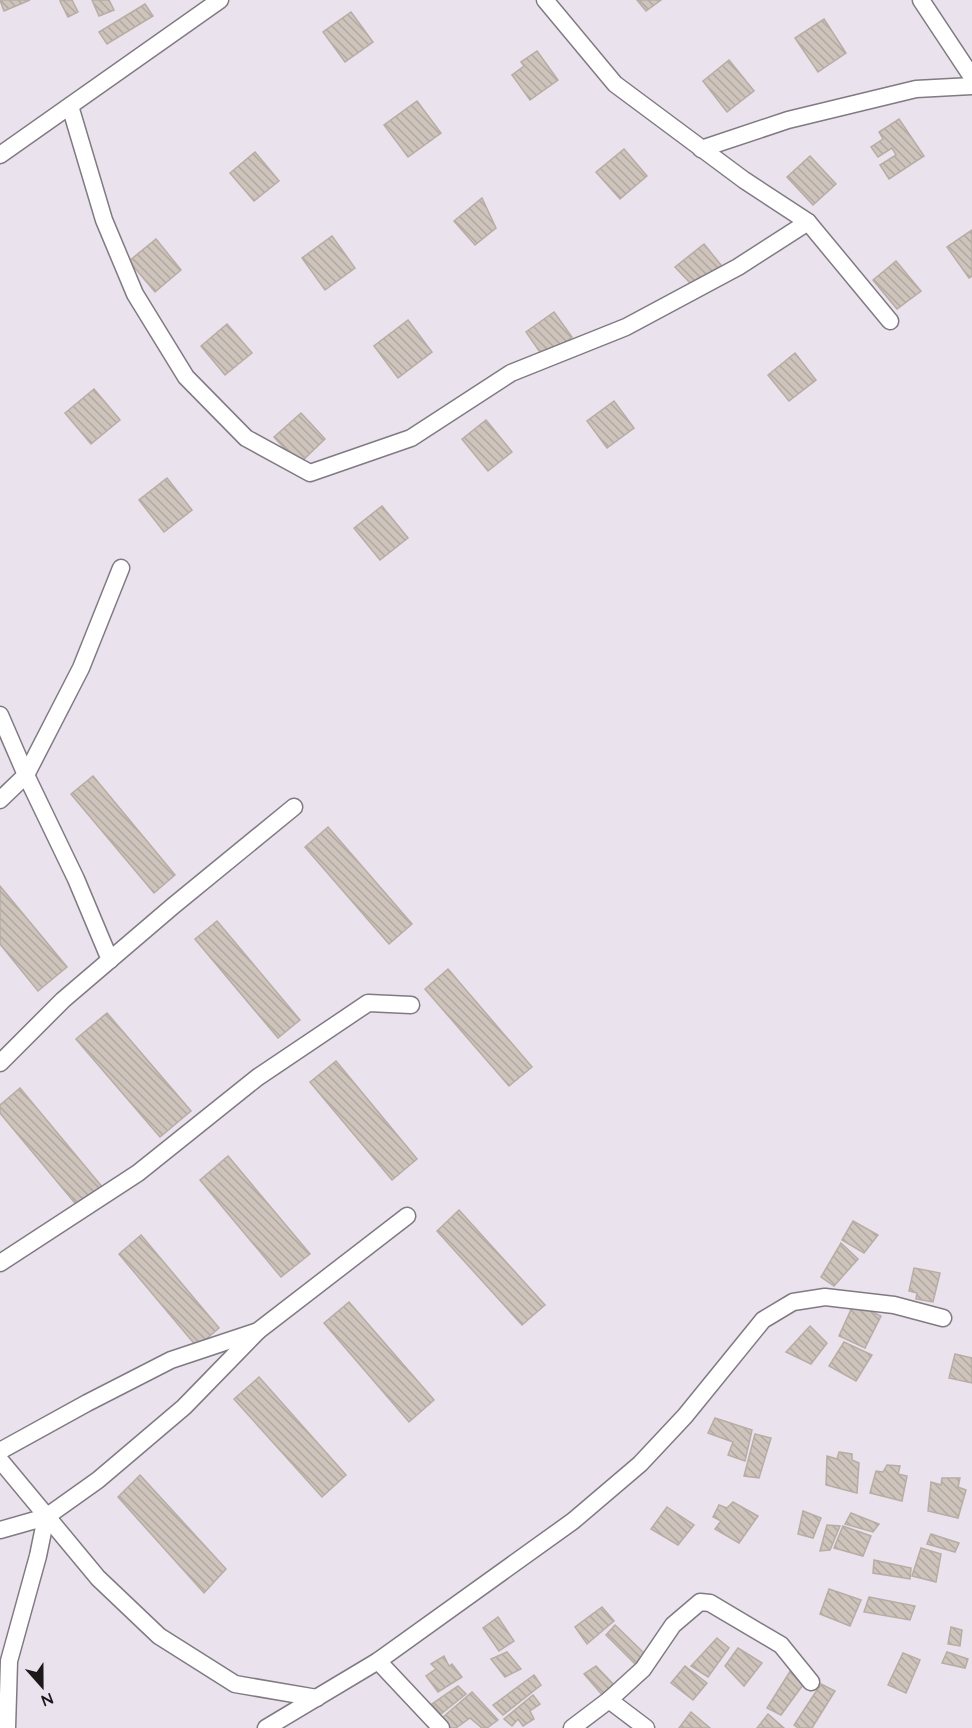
<svg xmlns="http://www.w3.org/2000/svg" width="972" height="1728" font-family="Quicksand,sans-serif">
	<style>
		.building { fill: url(#building-back-hatch); stroke: #b7ada5; stroke-width: 1.5 }
		.lines { fill: none; stroke-linecap: round; stroke-linejoin: round }
		.street-casing { stroke: #817a83; stroke-width: 19 }
		.street { stroke: #fff; stroke-width: 16 }
	</style>
	<defs>
		<pattern id="building-back-hatch" width="6" height="6" patternUnits="userSpaceOnUse" patternTransform="scale(1.5)"><rect width="6" height="6" fill="#cec4bc"/><path d="M-1 5l2 2M0 0l6 6M5-1l2 2" fill="none" stroke="#b0a8a1"/></pattern>
	</defs>
	<rect width="100%" height="100%" fill="#eae2ec"/>
	<g class="building">
		<polygon points="0,0 30,0 4,11"/>
		<polygon points="62,0 72,0 78,12 68,17 60,1"/>
		<polygon points="92,0 109,0 114,10 99,16"/>
		<polygon points="637,0 661,0 646,11"/>
		<polygon points="145,4 153,16 107,44 99,32"/>
		<polygon points="351,12 373,42 345,62 323,32"/>
		<polygon points="824,19 846,53 818,72 795,38"/>
		<polygon points="537,51 558,80 530,100 512,75 524,66 521,62"/>
		<polygon points="729,60 754,91 727,112 703,81"/>
		<polygon points="417,101 441,133 408,157 384,125"/>
		<polygon points="899,119 924,156 889,179 880,165 896,155 892,148 878,157 871,147 883,139 879,132"/>
		<polygon points="624,149 647,176 620,199 596,172"/>
		<polygon points="255,152 279,181 254,201 230,173"/>
		<polygon points="810,156 836,184 813,205 787,177"/>
		<polygon points="482,198 496,228 475,245 454,221"/>
		<polygon points="972,230 972,276 969,278 947,247"/>
		<polygon points="332,236 355,268 325,290 302,258"/>
		<polygon points="156,239 181,270 155,292 129,261"/>
		<polygon points="704,244 725,270 693,286 675,267"/>
		<polygon points="896,261 921,291 897,309 873,280"/>
		<polygon points="554,312 572,337 544,358 526,332"/>
		<polygon points="408,320 432,352 398,378 374,346"/>
		<polygon points="227,324 252,353 225,375 201,346"/>
		<polygon points="795,353 816,380 789,401 768,375"/>
		<polygon points="94,389 120,420 91,444 65,413"/>
		<polygon points="614,401 634,428 607,448 587,421"/>
		<polygon points="301,413 325,439 299,464 274,437"/>
		<polygon points="486,420 512,452 488,471 462,439"/>
		<polygon points="167,478 192,510 164,532 139,500"/>
		<polygon points="382,506 408,538 380,560 354,528"/>
		<polygon points="93,776 175,875 154,893 71,794"/>
		<polygon points="328,827 412,924 389,944 305,847"/>
		<polygon points="0,886 67,967 38,991 0,944"/>
		<polygon points="217,921 300,1020 278,1038 195,939"/>
		<polygon points="448,969 532,1067 509,1086 425,989"/>
		<polygon points="107,1013 191,1111 160,1137 76,1039"/>
		<polygon points="336,1061 417,1159 392,1180 310,1082"/>
		<polygon points="20,1088 103,1188 79,1208 0,1113 0,1105"/>
		<polygon points="228,1156 310,1254 281,1277 200,1180"/>
		<polygon points="459,1210 545,1305 522,1325 437,1231"/>
		<polygon points="853,1221 878,1235 864,1253 842,1240"/>
		<polygon points="141,1235 219,1328 197,1347 119,1254"/>
		<polygon points="841,1243 858,1259 834,1286 821,1277"/>
		<polygon points="914,1268 940,1273 933,1302 916,1299 917,1293 909,1291"/>
		<polygon points="349,1302 434,1400 409,1422 324,1323"/>
		<polygon points="854,1303 881,1316 865,1348 839,1336"/>
		<polygon points="810,1326 827,1343 811,1364 786,1352"/>
		<polygon points="844,1342 872,1355 856,1381 829,1366"/>
		<polygon points="955,1354 972,1358 972,1383 949,1378"/>
		<polygon points="259,1377 346,1475 322,1497 234,1399"/>
		<polygon points="715,1418 752,1430 745,1461 728,1455 733,1442 708,1433"/>
		<polygon points="755,1434 771,1438 759,1478 744,1476"/>
		<polygon points="839,1452 852,1454 852,1460 859,1463 857,1493 826,1485 827,1456 837,1459"/>
		<polygon points="887,1465 900,1466 898,1474 907,1476 902,1501 870,1493 876,1471 883,1472"/>
		<polygon points="140,1475 226,1569 204,1593 118,1497"/>
		<polygon points="942,1478 960,1478 958,1487 966,1490 958,1518 928,1511 931,1482 941,1485"/>
		<polygon points="733,1502 758,1516 739,1543 715,1529 721,1521 713,1517 719,1505 727,1508"/>
		<polygon points="667,1507 694,1525 678,1545 651,1529"/>
		<polygon points="803,1511 821,1518 813,1538 798,1534"/>
		<polygon points="851,1513 879,1524 873,1532 845,1524"/>
		<polygon points="827,1525 840,1526 830,1550 820,1551"/>
		<polygon points="843,1526 871,1536 863,1556 834,1548"/>
		<polygon points="931,1534 959,1543 955,1552 927,1544"/>
		<polygon points="921,1548 941,1554 936,1582 912,1576"/>
		<polygon points="874,1560 911,1568 910,1579 873,1573"/>
		<polygon points="829,1589 861,1600 850,1626 820,1614"/>
		<polygon points="869,1597 915,1606 910,1620 864,1612"/>
		<polygon points="602,1607 614,1621 587,1644 575,1627"/>
		<polygon points="498,1617 514,1641 499,1651 483,1628"/>
		<polygon points="615,1625 644,1653 635,1664 606,1635"/>
		<polygon points="951,1627 962,1630 960,1646 948,1644"/>
		<polygon points="717,1638 729,1648 708,1677 691,1666"/>
		<polygon points="738,1648 762,1663 744,1686 725,1666"/>
		<polygon points="507,1652 521,1669 505,1677 491,1659"/>
		<polygon points="947,1652 968,1659 965,1668 942,1663"/>
		<polygon points="903,1653 920,1660 906,1693 888,1685"/>
		<polygon points="444,1656 449,1666 452,1664 462,1677 438,1692 426,1676 436,1669 431,1664"/>
		<polygon points="596,1666 616,1687 604,1697 584,1674"/>
		<polygon points="685,1666 707,1683 693,1700 671,1683"/>
		<polygon points="791,1670 805,1682 781,1715 767,1708"/>
		<polygon points="534,1675 541,1685 503,1715 493,1705"/>
		<polygon points="821,1684 835,1691 812,1728 798,1728 794,1725"/>
		<polygon points="458,1686 466,1694 441,1714 432,1704"/>
		<polygon points="472,1692 498,1720 487,1728 482,1728 470,1718 456,1728 451,1728 443,1717"/>
		<polygon points="533,1695 540,1704 530,1711 534,1719 523,1726 518,1719 512,1726 504,1719"/>
		<polygon points="691,1712 710,1728 679,1728"/>
		<polygon points="768,1714 784,1728 757,1728"/>
	</g>
	<g class="lines">
		<defs>
			<g id="street">
				<polyline points="545,0 615,84 744,180 808,222 890,321"/>
				<polyline points="921,0 972,77"/>
				<polyline points="70,106 104,220 135,294 186,377 246,438 310,473 411,438 511,373 626,327 738,267 808,222"/>
				<polyline points="701,149 788,120 916,89 972,86"/>
				<polyline points="0,155 220,0"/>
				<polyline points="0,715 26,775 76,879 110,960"/>
				<polyline points="0,800 26,775 81,668 121,568"/>
				<polyline points="0,1063 63,1000 173,906 294,807"/>
				<polyline points="0,1263 138,1173 258,1077 368,1003 411,1005"/>
				<polyline points="0,1451 87,1403 171,1360 258,1331 407,1216"/>
				<polyline points="0,1460 98,1578 159,1636 235,1684 317,1698"/>
				<polyline points="0,1530 46,1517"/>
				<polyline points="378,1661 441,1728"/>
				<polyline points="609,1700 646,1728"/>
				<polyline points="7,1728 9,1661 38,1556 46,1517 98,1480 184,1407 258,1331"/>
				<polyline points="266,1728 378,1661 573,1521 640,1464 685,1416 763,1320 793,1302 825,1297 894,1305 943,1318"/>
				<polyline points="572,1728 609,1700 643,1669 673,1625 700,1602 710,1603 781,1645 811,1682"/>
			</g>
		</defs>
		<use href="#street" class="street-casing"/>
		<use href="#street" class="street"/>
	</g>
	<g transform="translate(42 1686) rotate(159)" stroke="#eae2ec" stroke-width="4.5" paint-order="stroke">
	<path d="M0-4.5L10 22L0 15L-10 22Z" fill="#1b181b"/>
	<text y="-9" font-size="16" font-weight="bold" text-anchor="middle" fill="#1b181b">N</text>
	</g>
</svg>
